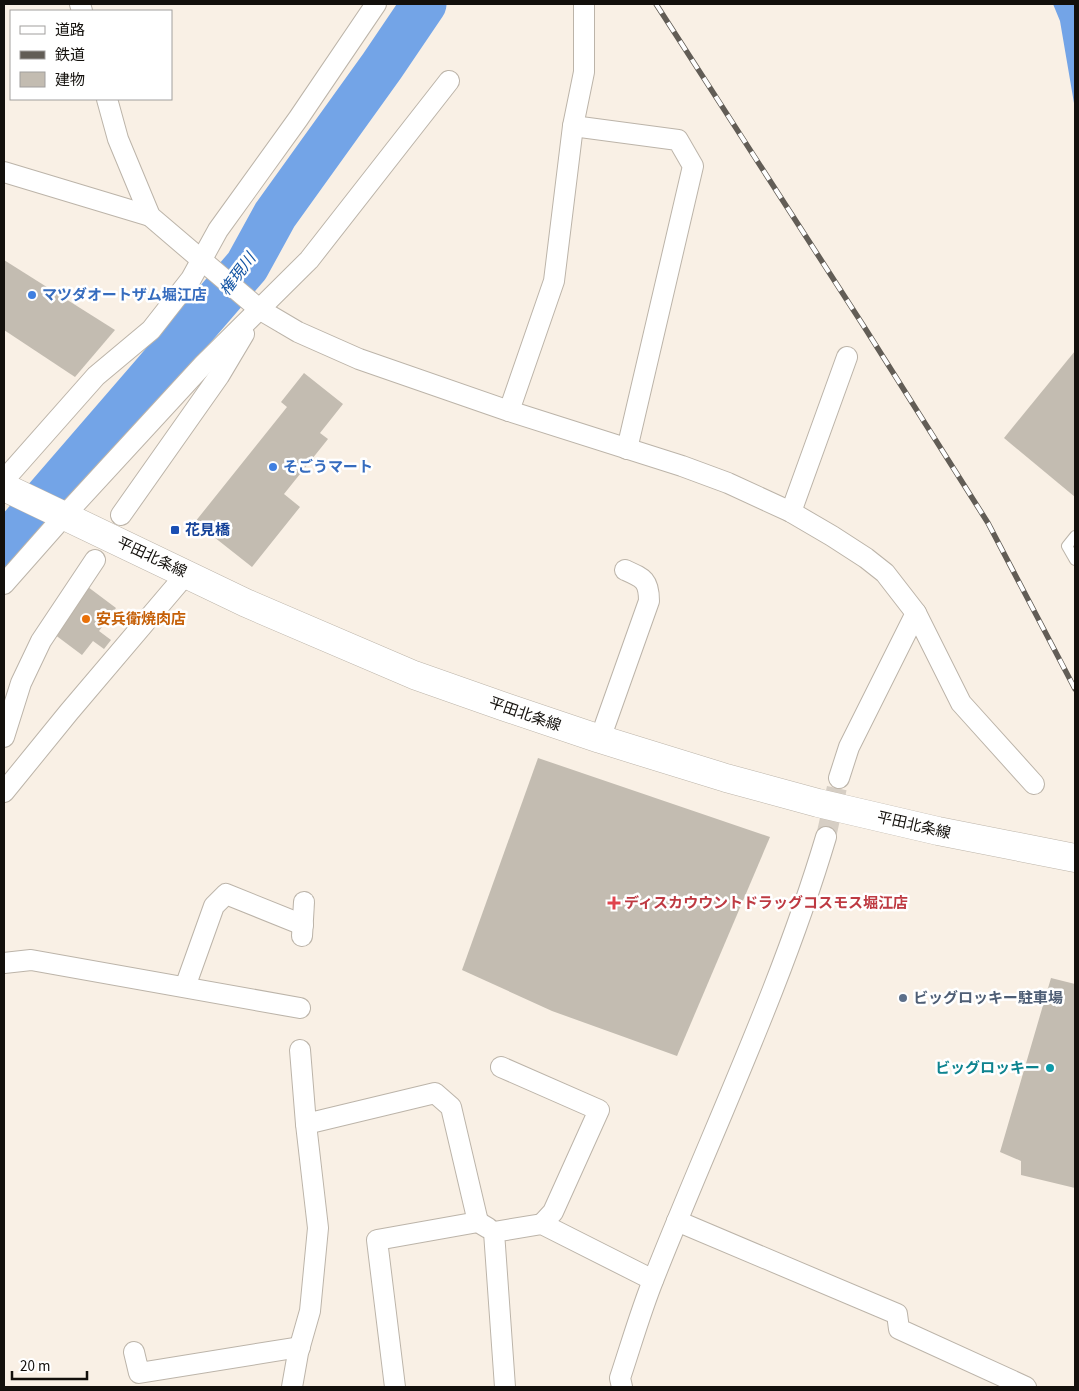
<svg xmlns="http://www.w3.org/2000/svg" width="1079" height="1391" font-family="'Source Sans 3','Noto Sans JP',sans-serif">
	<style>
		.water { fill: #73a4e7 }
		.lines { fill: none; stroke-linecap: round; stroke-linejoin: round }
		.river { stroke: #73a4e7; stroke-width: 45 }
		.building { fill: #c3bcb1 }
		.minor-tunnel { stroke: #d6cec4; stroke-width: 20; stroke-dasharray: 20 10; stroke-linecap: butt }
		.service-casing { stroke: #bcb4a9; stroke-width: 12 }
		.minor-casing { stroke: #bcb4a9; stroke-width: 22 }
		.secondary-casing { stroke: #bcb4a9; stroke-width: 29 }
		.service { stroke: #fff; stroke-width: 10 }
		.minor { stroke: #fff; stroke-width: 20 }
		.secondary { stroke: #fff; stroke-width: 28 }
		.rail-casing { stroke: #625d56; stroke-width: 5.5 }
		.rail { stroke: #fff; stroke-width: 4; stroke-dasharray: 11; stroke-linecap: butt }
		.shop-dot { fill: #3f7fe0; stroke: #fff; stroke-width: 2 }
		.transit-dot { fill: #1a4fb4; stroke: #fff; stroke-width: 2 }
		.food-dot { fill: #e8710a; stroke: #fff; stroke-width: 2 }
		.health-dot { fill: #e0444e; stroke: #fff; stroke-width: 2 }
		.service-dot { fill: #5c6f8a; stroke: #fff; stroke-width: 2 }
		.culture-dot { fill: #0f9aa8; stroke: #fff; stroke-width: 2 }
		.labels { text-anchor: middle; stroke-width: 5; stroke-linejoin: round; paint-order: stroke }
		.shop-label { font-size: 15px; font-weight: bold; fill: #366cbe; stroke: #fff; text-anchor: start }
		.transit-label { font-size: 15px; font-weight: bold; fill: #164399; stroke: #fff; text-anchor: start }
		.street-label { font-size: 15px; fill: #13100c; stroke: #fff }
		.food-label { font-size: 15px; font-weight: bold; fill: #c56008; stroke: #fff; text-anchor: start }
		.health-label { font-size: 15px; font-weight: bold; fill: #be3a42; stroke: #fff; text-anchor: start }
		.service-label { font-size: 15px; font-weight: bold; fill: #4e5e75; stroke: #fff; text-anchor: start }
		.culture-label { font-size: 15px; font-weight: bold; fill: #0d838f; stroke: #fff; text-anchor: end }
		.water-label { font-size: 16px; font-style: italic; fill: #1455a4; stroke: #fff }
	</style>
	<rect width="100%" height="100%" fill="#f9f0e5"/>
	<polygon class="water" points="1053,4 1075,4 1075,109 1060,21"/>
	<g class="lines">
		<polyline class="river" points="4,547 247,266 275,215 382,66 424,4"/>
	</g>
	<g class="building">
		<polygon points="4,260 115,330 75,377 4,330"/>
		<polygon points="1075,351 1075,497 1004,438"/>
		<polygon points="304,373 343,404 320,433 328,439 284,494 300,507 252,567 195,522 287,407 281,402"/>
		<polygon points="88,587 116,608 99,631 111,640 104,649 93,641 82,655 54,634"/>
		<polygon points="538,758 770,837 677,1056 552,1011 462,970"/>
		<polygon points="1051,978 1075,984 1075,1188 1021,1175 1021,1161 1000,1152"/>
	</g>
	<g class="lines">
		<polyline class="minor-tunnel" points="826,837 839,778"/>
		<defs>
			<polyline id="service" points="1075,536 1067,546 1075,560"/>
			<g id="minor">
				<polyline points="80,4 82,11"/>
				<polyline points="107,99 118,139 150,216 259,309 298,332 359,359 509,411 682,466 728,483 791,512 832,536 866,558 885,573 916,613 961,703 1034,784"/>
				<polyline points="573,126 678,140 693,166 627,449"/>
				<polyline points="4,172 150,216"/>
				<polyline points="509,411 554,281 573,126 584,72 584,4"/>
				<polyline points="4,480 96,376 151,330 191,279 218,230 298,119 376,4"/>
				<polyline points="791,512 847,357"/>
				<polyline points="121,515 219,376 244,334"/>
				<polyline points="4,584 64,516 204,364 309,260 449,81"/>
				<polyline points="4,737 21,683 41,641 95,560"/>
				<path d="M600 739 649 601C649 580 643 578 625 570"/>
				<polyline points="839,778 849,747 916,613"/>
				<polyline points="4,792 69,712 187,573"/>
				<polyline points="302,936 304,902"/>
				<polyline points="4,963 31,960 300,1008"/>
				<polyline points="185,987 214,906 226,894 303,925"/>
				<polyline points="501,1067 599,1110 553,1212 542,1224"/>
				<polyline points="306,1124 435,1093 451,1107 478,1222"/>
				<polyline points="677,1221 897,1314 899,1329 1026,1387"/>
				<polyline points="134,1352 139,1373 300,1347"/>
				<polyline points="292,1387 298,1353 310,1311 318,1228 306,1124 300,1050"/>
				<polyline points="395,1387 377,1240 478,1222 488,1228"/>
				<polyline points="505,1387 494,1232 542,1224 653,1280"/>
				<path d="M622 1387 620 1378C631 1345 641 1310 654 1278 712 1131 781 988 826 837"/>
			</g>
			<polyline id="secondary" points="4,487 246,603 414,675 505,707 600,739 726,778 818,803 938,831 1075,858"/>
		</defs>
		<use href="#service" class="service-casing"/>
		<use href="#minor" class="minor-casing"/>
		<use href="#secondary" class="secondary-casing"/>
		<use href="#service" class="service"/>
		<use href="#minor" class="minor"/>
		<use href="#secondary" class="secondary"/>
		<defs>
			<polyline id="rail" points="656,4 863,325 988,523 1075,689"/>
		</defs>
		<use href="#rail" class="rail-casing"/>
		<use href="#rail" class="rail"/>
	</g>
	<g class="shop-dot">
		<circle cx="32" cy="295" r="5"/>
		<circle cx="273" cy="467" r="5"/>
	</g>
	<rect class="transit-dot" x="170" y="525" width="10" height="10" rx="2.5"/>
	<circle class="food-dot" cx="86" cy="619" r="5"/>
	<path class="health-dot" d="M611.5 895.5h5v5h5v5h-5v5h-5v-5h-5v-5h5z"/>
	<circle class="service-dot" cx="903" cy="998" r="5"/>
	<circle class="culture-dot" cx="1050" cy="1068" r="5"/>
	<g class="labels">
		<g class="shop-label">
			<text x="42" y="300">マツダオートザム堀江店</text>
			<text x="283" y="472">そごうマート</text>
		</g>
		<g class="transit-label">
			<text x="185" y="535">花見橋</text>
		</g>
		<g class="street-label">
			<text transform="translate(152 557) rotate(25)" y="5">平田北条線</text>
			<text transform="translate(525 714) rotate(19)" y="5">平田北条線</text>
			<text transform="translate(914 825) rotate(13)" y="5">平田北条線</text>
		</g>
		<g class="food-label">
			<text x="96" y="624">安兵衛焼肉店</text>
		</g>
		<g class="health-label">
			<text x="624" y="908">ディスカウウントドラッグコスモス堀江店</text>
		</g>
		<g class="service-label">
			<text x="913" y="1003">ビッグロッキー駐車場</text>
		</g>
		<g class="culture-label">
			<text x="1040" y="1073">ビッグロッキー</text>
		</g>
		<g class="water-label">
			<text transform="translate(237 274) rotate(-53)" y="6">権現川</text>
		</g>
	</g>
	<rect width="1079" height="1391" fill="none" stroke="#13100c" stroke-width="10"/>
	<rect x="10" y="10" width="162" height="90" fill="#ffffff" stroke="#a19f9e"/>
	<rect x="20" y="26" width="25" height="8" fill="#ffffff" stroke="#a19f9e"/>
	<text x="55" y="35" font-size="15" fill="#13100c">道路</text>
	<rect x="20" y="51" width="25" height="8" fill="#625d56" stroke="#a19f9e"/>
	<text x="55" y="60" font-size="15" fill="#13100c">鉄道</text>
	<rect x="20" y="72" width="25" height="15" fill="#c3bcb1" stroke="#a19f9e"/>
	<text x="55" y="85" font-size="15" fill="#13100c">建物</text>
	<path d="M12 1371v8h75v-8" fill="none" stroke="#13100c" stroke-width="2.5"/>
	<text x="20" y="1371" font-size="15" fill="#13100c" stroke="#ffffff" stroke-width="4" paint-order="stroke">20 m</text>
</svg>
